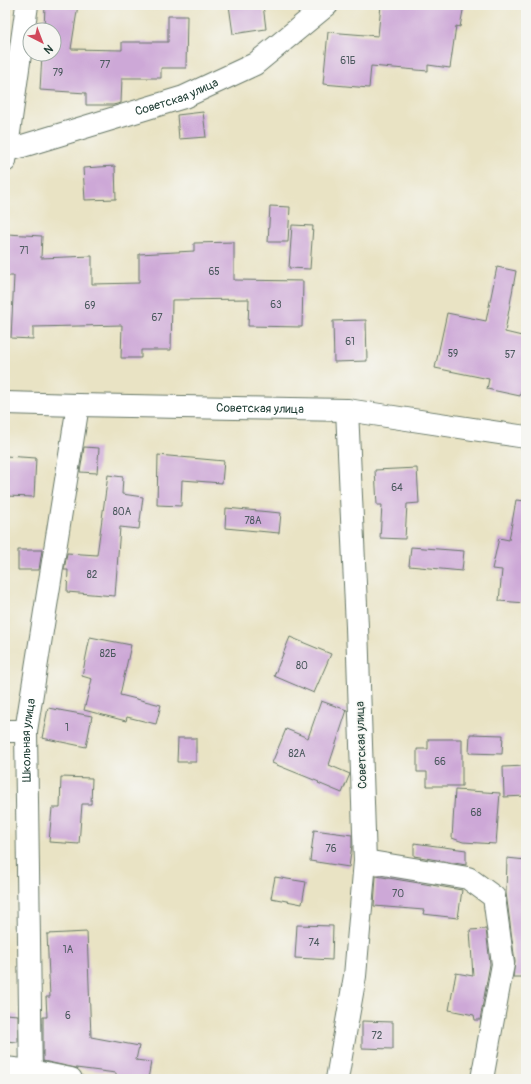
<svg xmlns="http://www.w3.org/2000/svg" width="531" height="1084" font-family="Pangolin,sans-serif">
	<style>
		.building { fill: #cda8d7 }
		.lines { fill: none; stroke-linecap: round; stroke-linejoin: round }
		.minor-casing { stroke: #676; stroke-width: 24 }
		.minor { stroke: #fff; stroke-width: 22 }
		.labels { text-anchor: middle; stroke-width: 3; stroke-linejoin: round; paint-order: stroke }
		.number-label { font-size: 10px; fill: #4a585d }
		.street-label { font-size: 12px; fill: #1f3d34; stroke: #f6f6f2 }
	</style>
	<rect width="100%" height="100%" fill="#f6f6f2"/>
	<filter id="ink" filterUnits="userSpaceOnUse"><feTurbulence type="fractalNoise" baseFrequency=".025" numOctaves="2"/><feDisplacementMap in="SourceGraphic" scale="8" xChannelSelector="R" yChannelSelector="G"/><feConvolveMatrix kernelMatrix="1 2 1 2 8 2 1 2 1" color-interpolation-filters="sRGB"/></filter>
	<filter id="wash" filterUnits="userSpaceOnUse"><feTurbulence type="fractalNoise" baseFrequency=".012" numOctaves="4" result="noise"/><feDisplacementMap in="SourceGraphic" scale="16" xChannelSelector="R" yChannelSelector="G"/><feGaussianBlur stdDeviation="0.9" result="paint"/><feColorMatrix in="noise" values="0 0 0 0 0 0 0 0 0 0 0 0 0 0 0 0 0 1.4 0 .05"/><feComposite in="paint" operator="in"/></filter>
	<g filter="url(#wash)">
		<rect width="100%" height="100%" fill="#e9e3c4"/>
		<g id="blocks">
			<g class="building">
				<polygon points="45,5 78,5 71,49 122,50 122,42 168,42 168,16 187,16 186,68 161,68 161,78 122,78 121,103 113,105 86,105 86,93 40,90 42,54 54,54 54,30 44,30"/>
				<polygon points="229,5 263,5 266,29 233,34"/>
				<polygon points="381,5 464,5 460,27 456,26 450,68 428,65 428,71 371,66 369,88 323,84 328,32 378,36"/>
				<polygon points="203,112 206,137 179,139 177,115"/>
				<polygon points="115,166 116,199 85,200 83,168"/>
				<polygon points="270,206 290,207 288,242 268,242"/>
				<polygon points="292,225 313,226 310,269 289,268"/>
				<polygon points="7,234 42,236 41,258 92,256 92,284 139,283 139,254 194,251 194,243 234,242 234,280 303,281 302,327 248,326 249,299 172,300 171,350 141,350 141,358 121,358 122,325 33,327 33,339 11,338 14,276 5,276"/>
				<polygon points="497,267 516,271 505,332 526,337 526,371 520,396 487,389 489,379 435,368 447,313 486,321"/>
				<polygon points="366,320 367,361 334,362 333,321"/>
				<polygon points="84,447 99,448 97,473 80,472"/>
				<polygon points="158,455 224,461 222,483 182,480 181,506 157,505"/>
				<polygon points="5,456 36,458 34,497 5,496"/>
				<polygon points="417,468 419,503 407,504 405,539 380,538 382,505 377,505 375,470"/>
				<polygon points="108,475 123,477 122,494 143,497 139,529 120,527 115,596 67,592 68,570 64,570 67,553 97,555"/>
				<polygon points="516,500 526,501 526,603 499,601 502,570 492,569 499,538 509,540"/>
				<polygon points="226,508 281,513 279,533 225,528"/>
				<polygon points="411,547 464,551 462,571 409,566"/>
				<polygon points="18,550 42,550 39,570 18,570"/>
				<polygon points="90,637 131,645 120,695 161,705 156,724 127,717 126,721 84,710 92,679 82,676"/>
				<polygon points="290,637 331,654 314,693 274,676"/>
				<polygon points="321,701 347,710 329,765 350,774 342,793 318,783 319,782 272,763 286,729 308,738"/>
				<polygon points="48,708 92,716 86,747 42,738"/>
				<polygon points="470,734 503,735 502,754 469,753"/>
				<polygon points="178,738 196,738 196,762 177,762"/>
				<polygon points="428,739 462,739 462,786 427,786 427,772 417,772 417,749 428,749"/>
				<polygon points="526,766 526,796 504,797 503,767"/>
				<polygon points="61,777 92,778 91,804 82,804 79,844 49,842 52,808 60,808"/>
				<polygon points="455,790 500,793 496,844 463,842 452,838"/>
				<polygon points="314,830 352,835 352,845 349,867 310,861"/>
				<polygon points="414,843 466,850 466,865 414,856"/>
				<polygon points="507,858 526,860 526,977 513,977 515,962 506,893"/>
				<polygon points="376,876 462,890 458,918 423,914 424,910 374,906"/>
				<polygon points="275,877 306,882 302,904 271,898"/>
				<polygon points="297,925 333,926 332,960 295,958"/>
				<polygon points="486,929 490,964 480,1020 475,1020 474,1015 449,1010 456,973 473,976 470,930"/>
				<polygon points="87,932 91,1037 139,1046 136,1060 151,1062 148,1079 128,1079 116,1077 116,1073 76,1068 43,1061 43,1017 47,1017 46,997 50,997 47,934"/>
				<polygon points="5,1014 18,1015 18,1042 5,1041"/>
				<polygon points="362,1021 393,1022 393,1049 362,1048"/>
			</g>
		</g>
	</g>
	<g filter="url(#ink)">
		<use href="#blocks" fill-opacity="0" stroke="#676" stroke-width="1"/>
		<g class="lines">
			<defs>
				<g id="minor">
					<path id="s1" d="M6 151 184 97 255 64 327 5"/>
					<polyline points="5,161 27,5"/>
					<path id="s2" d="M5 403 78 405 347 410 526 437"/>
					<polyline points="5,731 26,731"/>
					<polyline points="365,861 468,878 494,897 503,964 482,1079"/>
					<polyline points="5,1068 31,1071 71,1079"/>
					<path id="s3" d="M31 1079 26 731 78 405"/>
					<polyline points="337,1079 355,976 365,861 357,627 347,410"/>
				</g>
			</defs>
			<use href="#minor" class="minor-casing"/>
			<use href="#minor" class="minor"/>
		</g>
	</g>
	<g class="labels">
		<g class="number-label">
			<text x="348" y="64">61Б</text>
			<text x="105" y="68">77</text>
			<text x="58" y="76">79</text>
			<text x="24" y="254">71</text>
			<text x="214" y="275">65</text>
			<text x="276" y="308">63</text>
			<text x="90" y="309">69</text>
			<text x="157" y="321">67</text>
			<text x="350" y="345">61</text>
			<text x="453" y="357">59</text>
			<text x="510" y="358">57</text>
			<text x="397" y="491">64</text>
			<text x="122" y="515">80А</text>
			<text x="253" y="524">78А</text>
			<text x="92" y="578">82</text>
			<text x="108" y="657">82Б</text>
			<text x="302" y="669">80</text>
			<text x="67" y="731">1</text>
			<text x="297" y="757">82А</text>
			<text x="440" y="765">66</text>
			<text x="476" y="816">68</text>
			<text x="331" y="852">76</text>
			<text x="398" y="897">70</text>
			<text x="314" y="946">74</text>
			<text x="68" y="953">1А</text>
			<text x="68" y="1019">6</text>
			<text x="377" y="1039">72</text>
		</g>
		<g class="street-label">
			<text dy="4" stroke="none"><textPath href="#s1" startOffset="179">Советская улица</textPath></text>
			<text dy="4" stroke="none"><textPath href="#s2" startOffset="255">Советская улица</textPath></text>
			<text dy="4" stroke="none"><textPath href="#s3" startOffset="339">Школьная улица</textPath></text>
			<text transform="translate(361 745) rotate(-92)" y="4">Советская улица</text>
		</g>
	</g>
	<rect width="531" height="1084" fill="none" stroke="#f6f6f2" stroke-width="20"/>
	<g transform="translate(42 42) rotate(138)"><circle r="19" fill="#f6f6f2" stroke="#a0aca6"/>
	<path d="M0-3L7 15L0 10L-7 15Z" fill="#d1495b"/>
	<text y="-6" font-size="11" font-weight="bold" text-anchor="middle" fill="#1f3d34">N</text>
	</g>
</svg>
